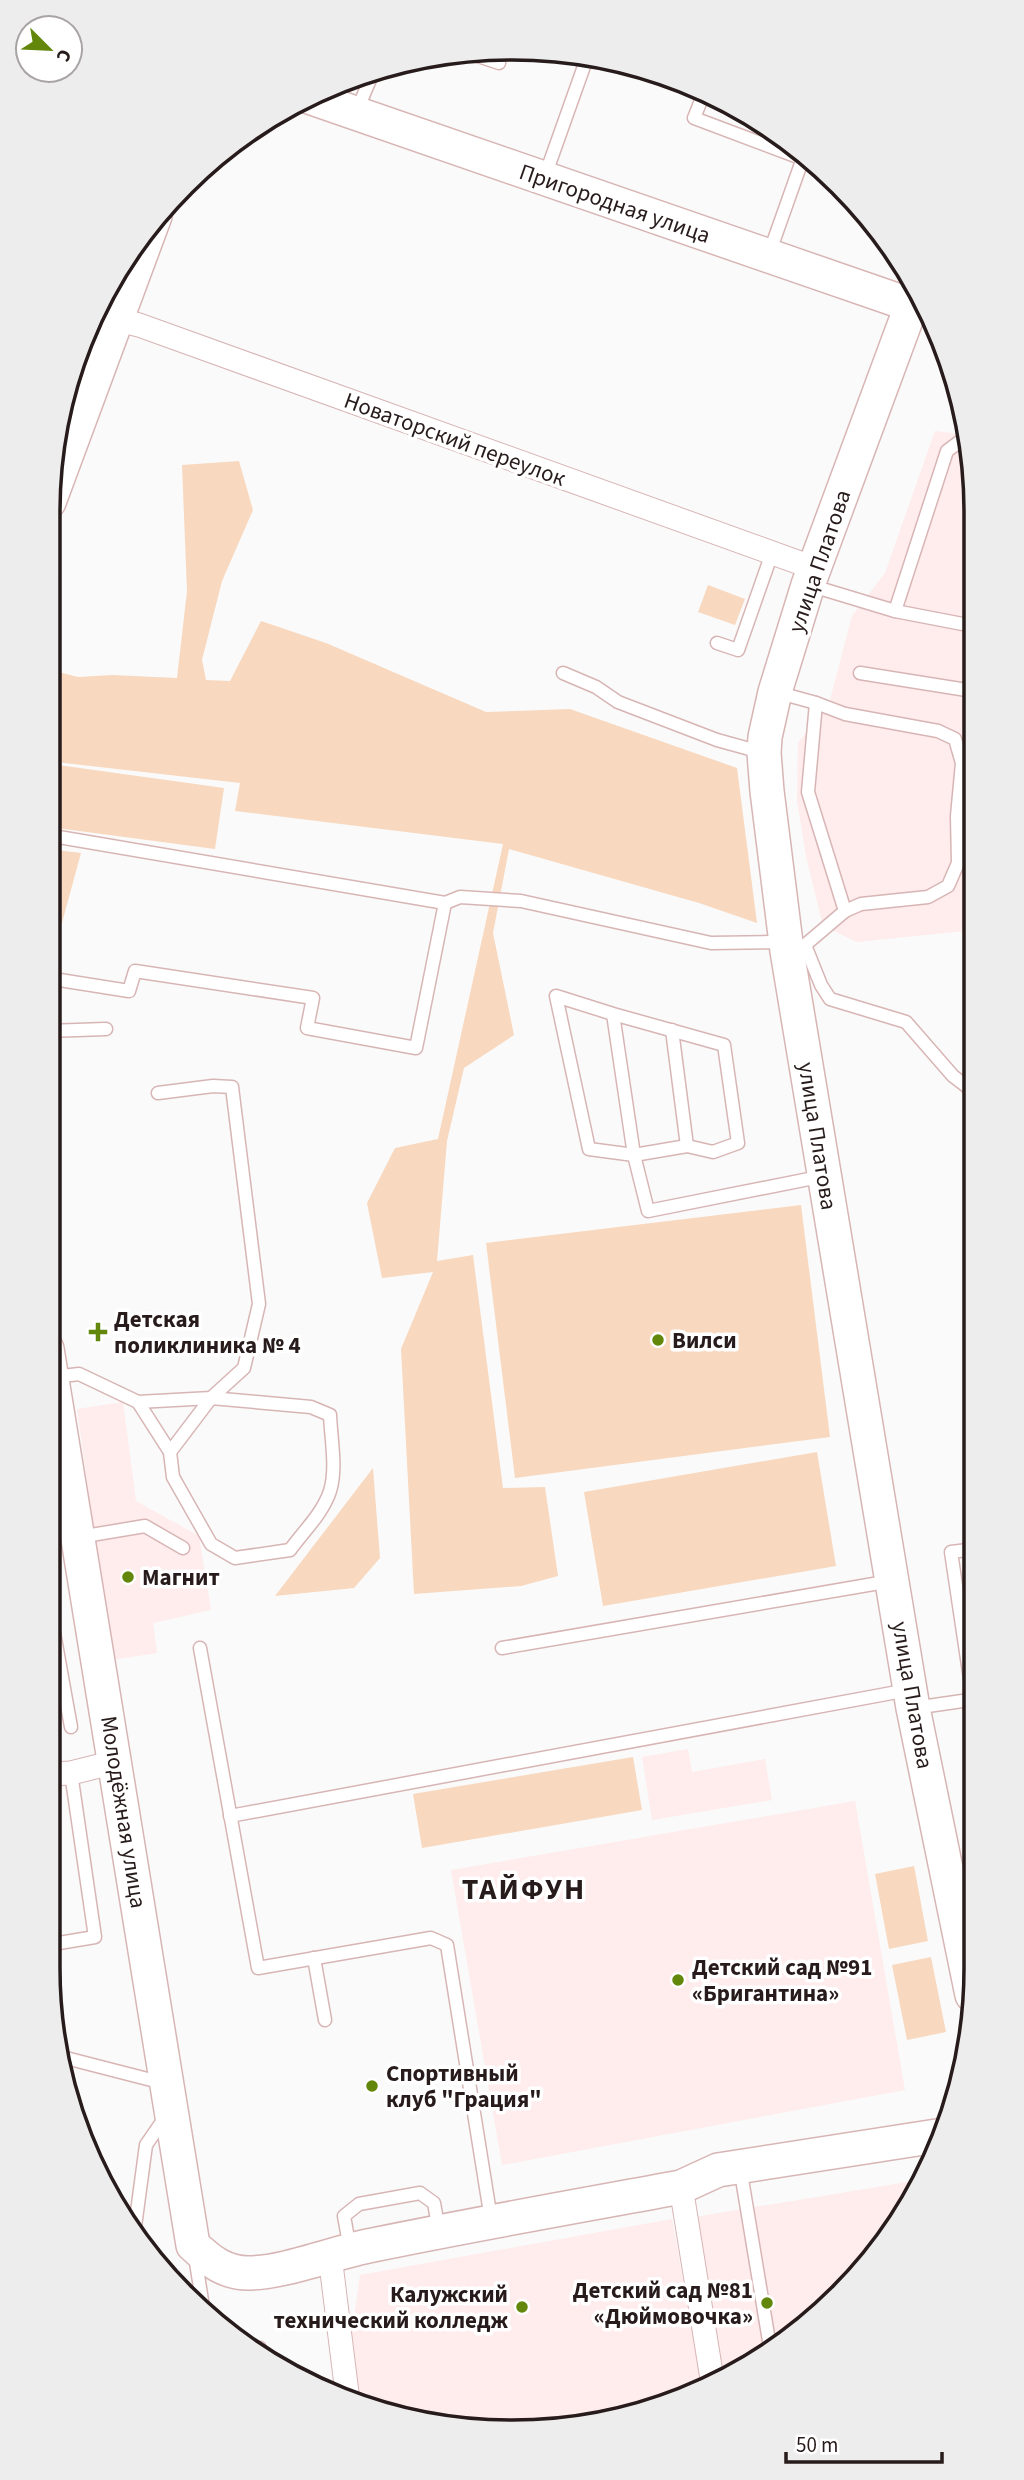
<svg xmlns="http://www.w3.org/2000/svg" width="1024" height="2480" font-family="'Source Sans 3',sans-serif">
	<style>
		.built { fill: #ffecec }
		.green { fill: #f8d8be }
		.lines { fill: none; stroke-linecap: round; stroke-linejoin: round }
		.lane-casing { stroke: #d8b5b5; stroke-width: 15 }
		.street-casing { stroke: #d8b5b5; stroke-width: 25 }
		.secondary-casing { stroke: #d8b5b5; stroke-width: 36 }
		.lane { stroke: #fff; stroke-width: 12 }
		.street { stroke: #fff; stroke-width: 23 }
		.secondary { stroke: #fff; stroke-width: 33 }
		.poi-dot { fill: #63870b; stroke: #fff; stroke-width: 2.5 }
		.labels { text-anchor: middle; stroke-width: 7; stroke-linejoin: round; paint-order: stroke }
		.street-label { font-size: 23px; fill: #271b1b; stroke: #fff }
		.poi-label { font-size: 23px; font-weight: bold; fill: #271b1b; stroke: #fff; text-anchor: start }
		.district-label { font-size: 30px; font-weight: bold; letter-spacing: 2px; fill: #271b1b; stroke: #fff }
		.rim { fill: none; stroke: #271b1b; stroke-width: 3.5 }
	</style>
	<rect width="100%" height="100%" fill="#fafafa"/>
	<g class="built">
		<polygon points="935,431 968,435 973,451 974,930 857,942 823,926 806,856 797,800 798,743 829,704 852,616 885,573"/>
		<polygon points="123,1402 136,1501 199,1536 211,1610 153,1623 157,1653 112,1660 77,1409"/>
		<polygon points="688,1749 692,1772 765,1759 772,1800 652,1820 642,1757"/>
		<polygon points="855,1801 905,2090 502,2165 451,1870"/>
		<polygon points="919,2180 880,2251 770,2355 722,2380 695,2217"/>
		<polygon points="672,2219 703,2391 690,2397 603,2424 451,2429 362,2408 351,2339 360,2275"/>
	</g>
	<g class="green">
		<polygon points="239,461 253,510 222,581 202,660 206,680 230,681 261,621 326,643 486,712 570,709 737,768 757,923 699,903 509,849 493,933 514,1035 464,1068 447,1141 437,1261 473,1255 503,1488 545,1487 558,1576 521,1586 414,1594 401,1349 433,1272 382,1278 367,1203 395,1148 438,1139 503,844 235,811 240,783 47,761 47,669 78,677 112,675 177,678 187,591 182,465"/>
		<polygon points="708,585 745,599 735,625 698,612"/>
		<polygon points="58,765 224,788 215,849 49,827"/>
		<polygon points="47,849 81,853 51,963 47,962"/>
		<polygon points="801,1205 830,1437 515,1478 486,1243"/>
		<polygon points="817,1452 836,1566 603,1606 584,1492"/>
		<polygon points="373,1468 380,1558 354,1588 275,1596"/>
		<polygon points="633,1757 642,1810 422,1848 413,1794"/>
		<polygon points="914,1866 928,1941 889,1949 875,1874"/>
		<polygon points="931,1957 946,2032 907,2040 892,1965"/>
	</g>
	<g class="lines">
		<defs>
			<g id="lane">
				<polyline points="463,51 499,63"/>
				<polyline points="704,93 694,118 811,162"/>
				<polyline points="356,113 374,70"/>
				<polyline points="545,176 588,55"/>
				<polyline points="769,254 803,158"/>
				<polyline points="809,585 895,611 947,451 959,442 971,445"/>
				<polyline points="895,611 973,626"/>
				<polyline points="717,643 738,650 772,553"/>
				<polyline points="563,673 596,687 618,702 717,740 764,753"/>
				<polyline points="860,673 973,691"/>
				<polyline points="776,692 816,703 845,714 938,731 955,739 962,763 957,816 958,863 948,886 928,897 861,904 845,911 805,945"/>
				<polyline points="816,703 808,792 845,911"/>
				<polyline points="47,835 445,903 416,1048 307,1028 313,998 135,971 129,991 47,978"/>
				<polyline points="445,903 460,897 521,901 711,943 772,942 787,951 805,945 821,985 830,999 906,1022 953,1076 974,1092"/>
				<polyline points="613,1014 556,996 589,1149 634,1155 687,1146 713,1152 738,1143 724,1045 613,1014 634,1155 648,1211 824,1176"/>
				<polyline points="672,1030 687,1146"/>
				<polyline points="47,1031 106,1029"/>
				<polyline points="54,1377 79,1374 138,1402 211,1398 244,1368 259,1304 232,1087 213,1086 158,1093"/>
				<path d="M211 1398 311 1407 330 1415C331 1439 337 1469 330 1491 323 1513 303 1532 290 1550L235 1558 211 1544 173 1477 170 1452Z"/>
				<polyline points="138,1402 170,1452"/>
				<polyline points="79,1537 145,1526 183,1548"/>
				<polyline points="47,1594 71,1727"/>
				<polyline points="200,1648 258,1968 431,1938 447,1945 491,2219"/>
				<polyline points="502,1648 891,1581"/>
				<polyline points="973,1699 951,1552 976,1549"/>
				<polyline points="914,1708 976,1699"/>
				<polyline points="230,1816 908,1690"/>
				<polyline points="47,1945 95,1937 71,1773"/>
				<polyline points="314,1958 325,2020"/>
				<polyline points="62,2057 163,2083"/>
				<polyline points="740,2167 771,2353"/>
				<polyline points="134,2234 146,2145 166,2116"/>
				<polyline points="350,2249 344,2216 359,2204 420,2193 434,2203 439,2231"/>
				<polyline points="195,2256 203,2307"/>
				<polyline points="254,2349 260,2348 261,2355"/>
			</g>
			<g id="street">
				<polyline points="94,314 139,325 814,568"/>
				<polyline points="47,1774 71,1773 115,1762"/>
				<polyline points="681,2187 713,2385"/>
				<polyline points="330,2256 348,2401"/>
			</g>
			<g id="secondary">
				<polyline points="306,96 911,305 924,307"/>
				<polyline points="916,293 808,585 775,692 765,737 764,753 767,791 787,951 913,1708 972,1995"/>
				<polyline points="49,502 155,216"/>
				<path d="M47 1349 193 2245C210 2261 225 2273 248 2273 285 2273 335 2252 373 2245 475 2224 578 2206 681 2187L718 2170 943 2135"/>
			</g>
		</defs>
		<use href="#lane" class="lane-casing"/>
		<use href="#street" class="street-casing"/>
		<use href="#secondary" class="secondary-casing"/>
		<use href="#lane" class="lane"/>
		<use href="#street" class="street"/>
		<use href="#secondary" class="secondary"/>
	</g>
	<g class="poi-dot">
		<path d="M94.5 1321.5h7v7h7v7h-7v7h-7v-7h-7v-7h7z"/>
		<circle cx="658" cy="1340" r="7"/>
		<circle cx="128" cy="1577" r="7"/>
		<circle cx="678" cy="1980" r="7"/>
		<circle cx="372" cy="2086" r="7"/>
		<circle cx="767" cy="2303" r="7"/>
		<circle cx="522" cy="2307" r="7"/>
	</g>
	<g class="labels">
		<g class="street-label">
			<text transform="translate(615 203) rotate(19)" y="8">Пригородная улица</text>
			<text transform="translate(455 439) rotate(20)" y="8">Новаторский переулок</text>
			<text transform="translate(819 561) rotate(-71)" y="8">улица Платова</text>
			<text transform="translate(818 1136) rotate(81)" y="8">улица Платова</text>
			<text transform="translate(913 1695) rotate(80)" y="8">улица Платова</text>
			<text transform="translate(124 1812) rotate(81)" y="8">Молодёжная улица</text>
		</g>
		<g class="poi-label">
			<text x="114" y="1327">Детская<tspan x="114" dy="26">поликлиника № 4</tspan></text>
			<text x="672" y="1348">Вилси</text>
			<text x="142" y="1585">Магнит</text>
			<text x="692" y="1975">Детский сад №91<tspan x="692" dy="26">«Бригантина»</tspan></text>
			<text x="386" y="2081">Спортивный<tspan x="386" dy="26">клуб "Грация"</tspan></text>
			<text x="753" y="2298" text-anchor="end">Детский сад №81<tspan x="753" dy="26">«Дюймовочка»</tspan></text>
			<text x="508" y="2302" text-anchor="end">Калужский<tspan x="508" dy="26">технический колледж</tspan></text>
		</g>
		<g class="district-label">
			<text x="524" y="1899">ТАЙФУН</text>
		</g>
	</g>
	<path d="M0 0H1024V2480H0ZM512 60H512A452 452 0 0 1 964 512V1968A452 452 0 0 1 512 2420H512A452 452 0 0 1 60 1968V512A452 452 0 0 1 512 60Z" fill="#eeeded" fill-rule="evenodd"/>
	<path class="rim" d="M512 60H512A452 452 0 0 1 964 512V1968A452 452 0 0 1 512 2420H512A452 452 0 0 1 60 1968V512A452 452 0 0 1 512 60Z"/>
	<g transform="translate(49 49) rotate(114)"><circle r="33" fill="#ffffff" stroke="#a9a4a4" stroke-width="2"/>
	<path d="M0-5L12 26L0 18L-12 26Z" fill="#63870b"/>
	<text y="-10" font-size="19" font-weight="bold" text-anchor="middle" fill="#271b1b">С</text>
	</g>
	<path d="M786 2452v10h156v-10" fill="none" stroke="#271b1b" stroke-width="3.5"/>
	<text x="796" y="2452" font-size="21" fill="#271b1b" stroke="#ffffff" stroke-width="5" paint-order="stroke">50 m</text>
</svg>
